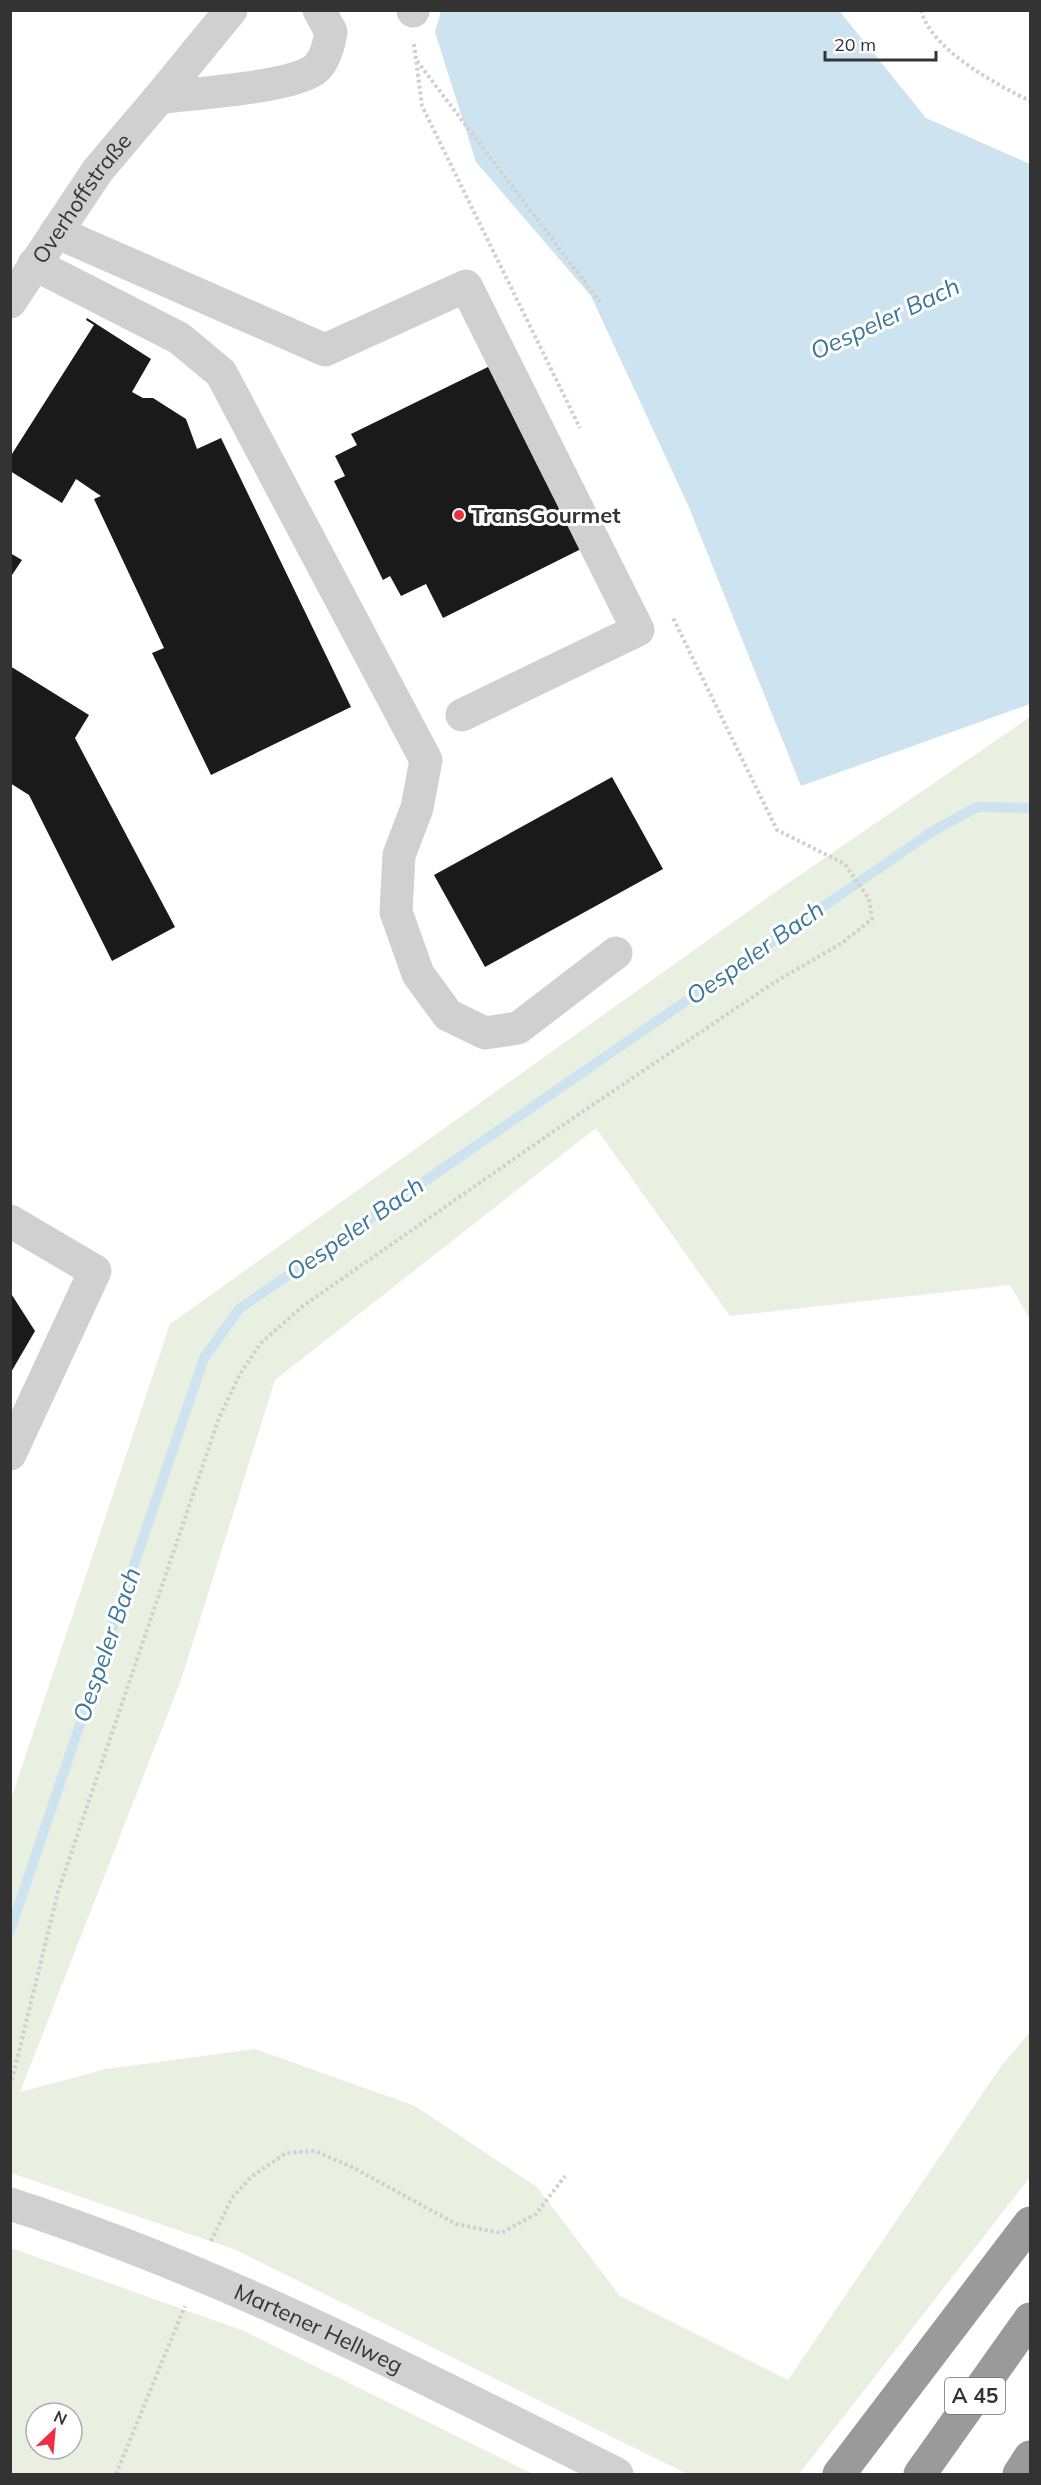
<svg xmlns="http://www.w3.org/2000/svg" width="1041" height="2485" font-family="Mulish,sans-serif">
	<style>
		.green { fill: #e9f0e1; fill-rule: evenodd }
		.water { fill: #cde3f0 }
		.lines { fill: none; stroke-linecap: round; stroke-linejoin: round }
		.stream { stroke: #cde3f0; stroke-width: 10 }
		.building { fill: #1a1a1a }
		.path { stroke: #d0d0d0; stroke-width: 4; stroke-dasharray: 3 3; stroke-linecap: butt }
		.minor { stroke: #d0d0d0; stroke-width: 33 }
		.highway { stroke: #9a9a9a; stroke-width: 33 }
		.poi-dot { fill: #ef2f41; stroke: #fff; stroke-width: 2 }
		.labels { text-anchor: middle; stroke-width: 6; stroke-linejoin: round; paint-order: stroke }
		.shield { fill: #fff; stroke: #707070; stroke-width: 1.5 }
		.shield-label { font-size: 21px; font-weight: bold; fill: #333 }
		.street-label { font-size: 22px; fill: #333; stroke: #fff }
		.poi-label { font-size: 22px; font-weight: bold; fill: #333; stroke: #fff; text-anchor: start }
		.water-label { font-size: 24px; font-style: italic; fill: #3a779b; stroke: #fff }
	</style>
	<rect width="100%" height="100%" fill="#fff"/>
	<g class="green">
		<polygon points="1030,717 1030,1319 1010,1285 730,1316 596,1128 275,1380 181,1680 20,2092 106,2069 255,2049 415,2106 537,2187 620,2296 788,2380 1002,2065 1030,2032 1030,2177 799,2474 687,2474 236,2250 11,2173 11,1799 170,1324 784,886"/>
		<path d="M11 2248 244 2331 533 2474H11ZM36 2413H72V2449H36Z"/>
	</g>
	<polygon class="water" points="441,11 841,11 841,13 926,118 1030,164 1030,704 801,786 688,505 591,296 476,162 435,32"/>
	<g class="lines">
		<polyline class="stream" points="10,1931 204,1358 239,1309 933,831 977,807 1030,808"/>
	</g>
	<g class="building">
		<polygon points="87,318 151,359 132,392 143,398 153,398 186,419 197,449 221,438 351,707 211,775 152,653 164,648 94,499 101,496 76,479 62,503 10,471 10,457 94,325 86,320"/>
		<polygon points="492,365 583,548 443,618 426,584 401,596 390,576 383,580 334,481 345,476 335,456 357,445 351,434"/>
		<polygon points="10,553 22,560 10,578"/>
		<polygon points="10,666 89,715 75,738 175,927 112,961 29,795 10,783"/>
		<polygon points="612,777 663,869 485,967 434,875"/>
		<polygon points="10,1292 35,1331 10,1374"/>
	</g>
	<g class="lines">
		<g class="path">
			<path d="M921 10C931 50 996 84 1030 101"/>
			<polyline points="414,44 422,106 580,428"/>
			<polyline points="417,61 600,302"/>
			<polyline points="12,2080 58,1892 219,1418 240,1374 261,1343 303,1306 554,1131 775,982 842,943 872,919 869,899 845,864 777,830 673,618"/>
			<polyline points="211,2241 232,2198 251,2177 286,2153 315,2151 354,2168 456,2224 501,2233 536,2214 565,2176"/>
			<polyline points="116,2474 185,2306"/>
		</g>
		<g class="minor">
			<path d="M231 10 159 98C195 93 288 88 314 70 325 62 329 44 331 32L319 10"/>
			<polyline points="413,10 413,11"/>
			<polyline points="56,232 325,350 466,286 638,630 462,715"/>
			<polyline points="34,264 179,338 221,373 426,760 417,808 399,855 396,912 418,974 448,1015 485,1033 518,1028 616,953"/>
			<path id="s1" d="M10 302 98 170 159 98"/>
			<polyline points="10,1221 95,1271 10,1454"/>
			<path id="s2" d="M10 2204C221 2272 419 2375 617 2474"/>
		</g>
		<g class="highway">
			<polyline points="839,2474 1030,2223"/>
			<polyline points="920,2474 1030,2319"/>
			<polyline points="1019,2474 1030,2457"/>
		</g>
	</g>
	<circle class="poi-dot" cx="459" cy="515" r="6"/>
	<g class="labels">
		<rect class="shield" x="945" y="2378" width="60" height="36" rx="4.5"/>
		<g class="shield-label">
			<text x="975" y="2403">A 45</text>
		</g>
		<g class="street-label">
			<text dy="8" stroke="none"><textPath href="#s1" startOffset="126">Overhoffstraße</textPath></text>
			<text dy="8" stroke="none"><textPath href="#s2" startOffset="333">Martener Hellweg</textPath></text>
		</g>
		<g class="poi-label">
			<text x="471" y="523">TransGourmet</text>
		</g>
		<g class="water-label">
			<text transform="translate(885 319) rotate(-25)" y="8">Oespeler Bach</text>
			<text transform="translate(755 953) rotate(-35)" y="8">Oespeler Bach</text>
			<text transform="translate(355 1229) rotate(-35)" y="8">Oespeler Bach</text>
			<text transform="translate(107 1645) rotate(-71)" y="8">Oespeler Bach</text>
		</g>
	</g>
	<rect width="1041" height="2485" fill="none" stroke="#333333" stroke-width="24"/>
	<g transform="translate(54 2431) rotate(26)"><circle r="28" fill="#ffffff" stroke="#adadad" stroke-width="1.5"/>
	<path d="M0-4.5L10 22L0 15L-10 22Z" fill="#ef2f41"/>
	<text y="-9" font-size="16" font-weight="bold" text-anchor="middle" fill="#333333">N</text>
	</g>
	<path d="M825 51v9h111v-9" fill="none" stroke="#333333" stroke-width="3"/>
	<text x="834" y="51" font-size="18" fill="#333333" stroke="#ffffff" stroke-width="4.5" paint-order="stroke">20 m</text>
</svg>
